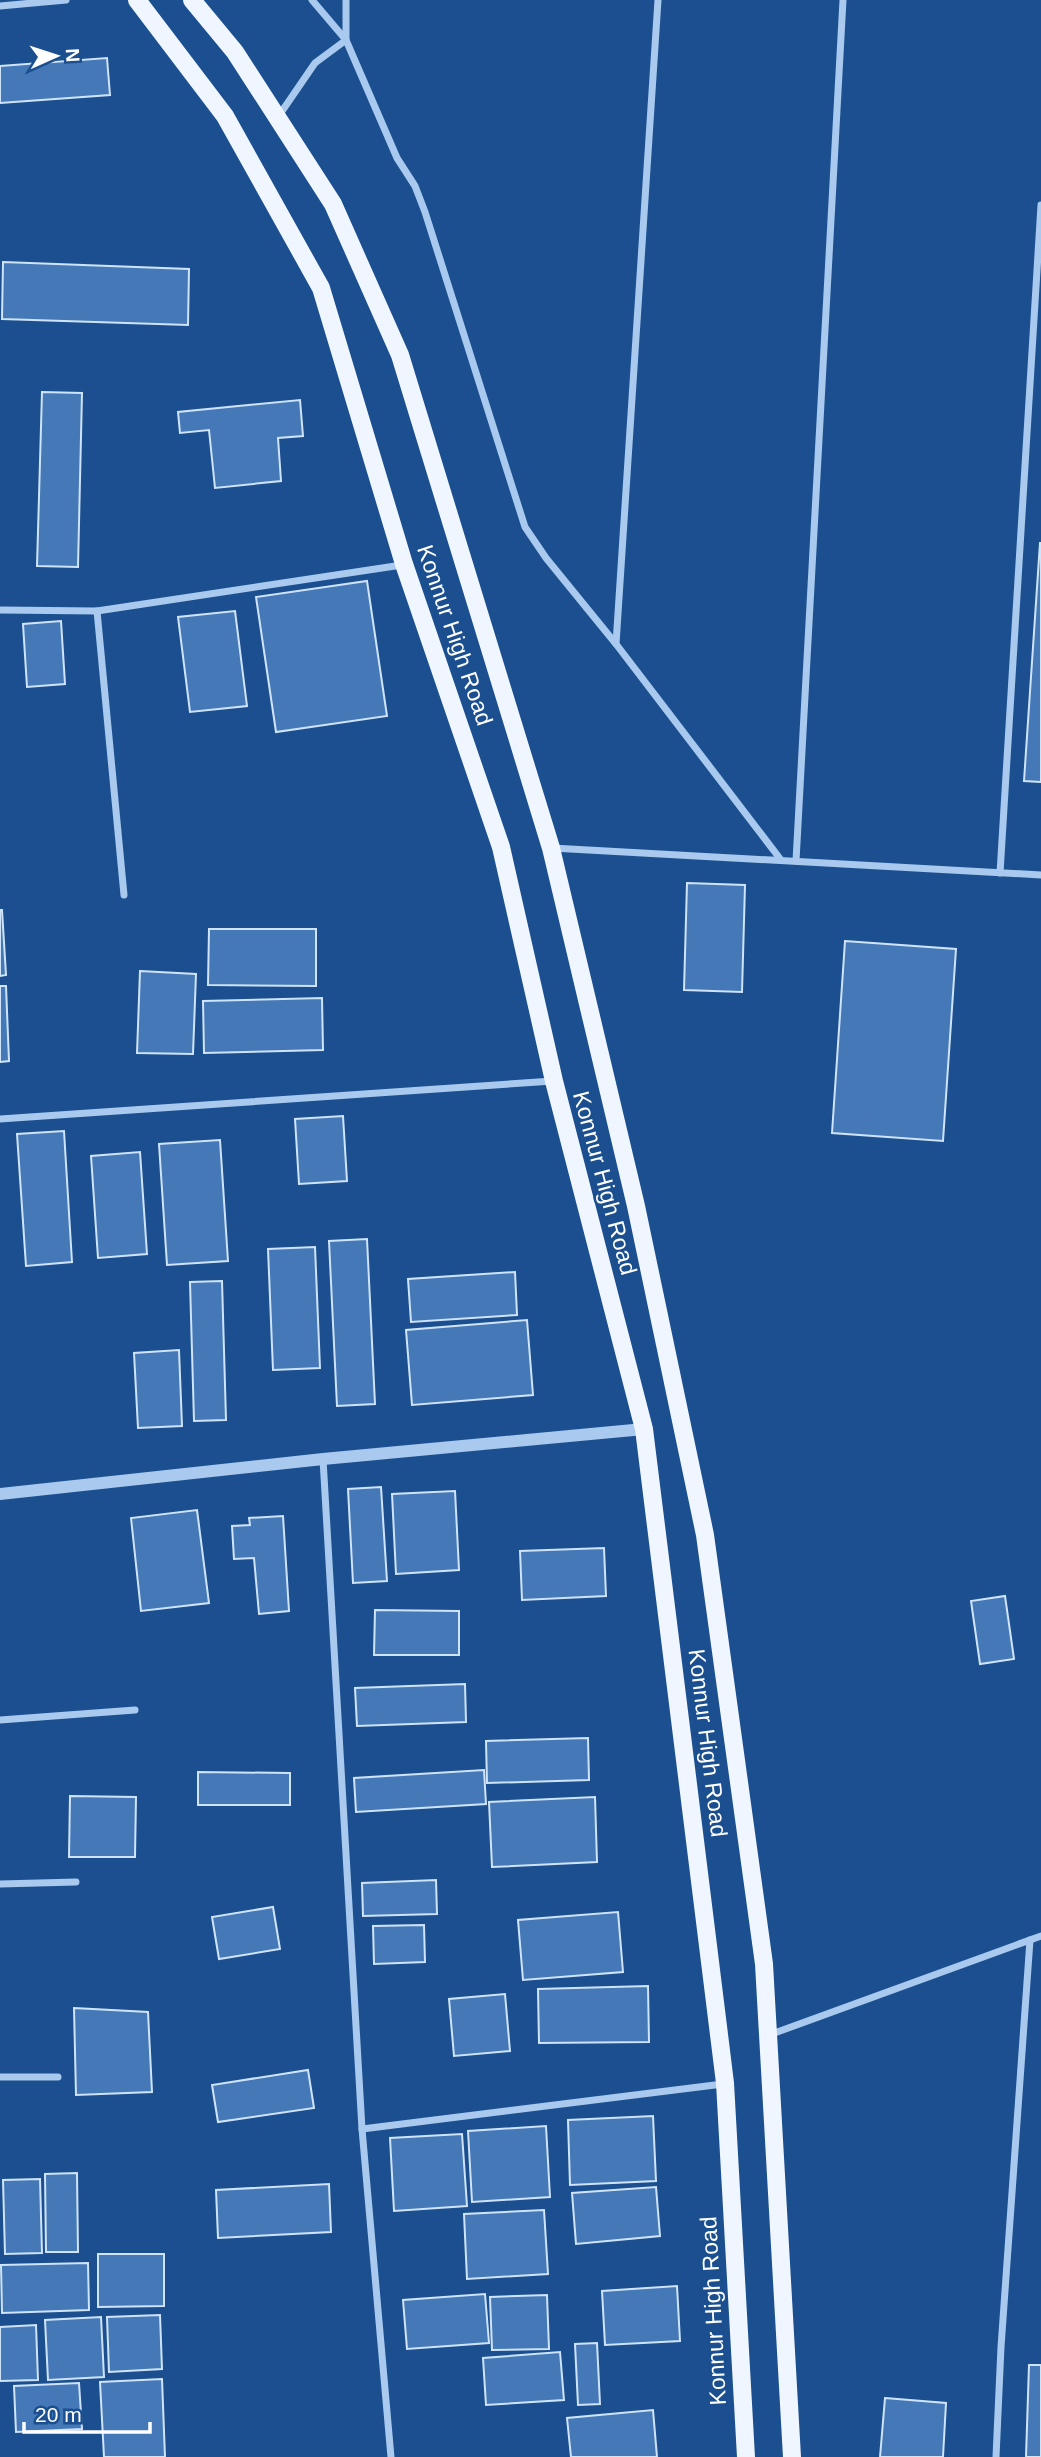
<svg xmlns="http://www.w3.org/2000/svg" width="1041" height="2457" font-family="Arial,sans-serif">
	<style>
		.building { fill: #4478b7; stroke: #cfe3fa; stroke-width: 2 }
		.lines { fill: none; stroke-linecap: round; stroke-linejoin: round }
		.minor { stroke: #a9c9ee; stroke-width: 7 }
		.tertiary { stroke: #a9c9ee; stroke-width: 12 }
		.primary { stroke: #f0f6ff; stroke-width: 18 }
		.labels { text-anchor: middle; stroke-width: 5; stroke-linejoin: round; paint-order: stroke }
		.street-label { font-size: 23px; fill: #fff; stroke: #1b4f8f }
	</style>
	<rect width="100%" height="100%" fill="#1b4f8f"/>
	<g class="building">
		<polygon points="107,58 110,95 0,103 0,66"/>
		<polygon points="3,262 189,269 188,325 2,319"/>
		<polygon points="42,392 82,393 78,567 37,566"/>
		<polygon points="300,400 303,436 278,438 281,481 215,488 209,430 180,433 178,412"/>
		<polygon points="1040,543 1041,543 1041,782 1024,781"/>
		<polygon points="367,581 387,716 276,732 256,597"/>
		<polygon points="235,611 247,706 190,712 178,617"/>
		<polygon points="61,621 65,684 27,687 23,624"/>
		<polygon points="687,883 745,885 742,992 684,990"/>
		<polygon points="0,910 2,910 6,975 0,976"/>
		<polygon points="209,929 316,929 316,986 208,985"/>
		<polygon points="845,941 956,949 943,1141 832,1133"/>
		<polygon points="140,971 196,974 193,1054 137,1053"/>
		<polygon points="0,986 6,986 9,1061 0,1062"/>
		<polygon points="322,998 323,1050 204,1053 203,1001"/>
		<polygon points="343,1116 347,1181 299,1184 295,1119"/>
		<polygon points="64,1131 72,1262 26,1266 17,1134"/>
		<polygon points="220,1140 228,1261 167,1265 159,1144"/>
		<polygon points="140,1152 147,1254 98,1258 91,1156"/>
		<polygon points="367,1239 375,1404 337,1406 329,1241"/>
		<polygon points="315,1247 320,1368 273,1370 268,1249"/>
		<polygon points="515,1272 517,1315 411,1322 408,1279"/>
		<polygon points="222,1281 226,1420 194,1421 190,1282"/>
		<polygon points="527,1320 533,1395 412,1405 406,1330"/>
		<polygon points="179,1350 182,1426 138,1428 134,1353"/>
		<polygon points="381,1487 387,1581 353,1583 348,1489"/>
		<polygon points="455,1491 459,1570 396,1574 392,1494"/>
		<polygon points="197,1510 209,1603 141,1611 131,1518"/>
		<polygon points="283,1516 289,1611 259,1614 254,1558 234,1559 232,1526 250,1525 249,1518"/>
		<polygon points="604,1548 606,1596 522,1600 520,1551"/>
		<polygon points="1005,1596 1014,1659 980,1664 971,1601"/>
		<polygon points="375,1610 459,1611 459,1655 374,1655"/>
		<polygon points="465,1684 466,1722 357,1726 355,1688"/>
		<polygon points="588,1738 589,1780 487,1783 486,1741"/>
		<polygon points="484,1770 486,1804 356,1812 354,1778"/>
		<polygon points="198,1772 290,1773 290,1805 198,1805"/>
		<polygon points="70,1796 136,1797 135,1857 69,1857"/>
		<polygon points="595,1797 597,1862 492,1867 489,1802"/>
		<polygon points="436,1880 437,1914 363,1916 362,1883"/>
		<polygon points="273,1907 280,1949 219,1959 212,1917"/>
		<polygon points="618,1912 623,1972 523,1980 518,1920"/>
		<polygon points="424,1925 425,1962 374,1964 373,1926"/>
		<polygon points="648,1986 649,2042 539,2043 538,1989"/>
		<polygon points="505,1994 510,2051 454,2056 449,1999"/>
		<polygon points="74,2008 148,2012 152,2092 76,2095"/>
		<polygon points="308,2070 314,2108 218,2122 212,2085"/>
		<polygon points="653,2116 656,2181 570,2185 568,2120"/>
		<polygon points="546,2126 550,2197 472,2202 468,2131"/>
		<polygon points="462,2134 467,2206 394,2211 390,2138"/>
		<polygon points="77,2173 78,2252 46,2252 45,2174"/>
		<polygon points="40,2179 42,2253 5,2254 3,2180"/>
		<polygon points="329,2184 331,2232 218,2238 216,2190"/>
		<polygon points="656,2187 660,2236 576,2244 572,2193"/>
		<polygon points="544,2210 548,2274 467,2279 464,2214"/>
		<polygon points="98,2254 164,2254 164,2306 98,2307"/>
		<polygon points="88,2263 89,2310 2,2313 1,2265"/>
		<polygon points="677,2286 680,2341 605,2345 602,2291"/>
		<polygon points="485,2294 489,2343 407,2349 403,2300"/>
		<polygon points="547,2295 549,2349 492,2350 490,2297"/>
		<polygon points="160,2315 162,2369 109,2372 107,2317"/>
		<polygon points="101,2317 104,2377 48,2380 45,2320"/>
		<polygon points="36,2325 38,2380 0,2381 0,2327"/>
		<polygon points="597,2343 600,2404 578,2405 575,2344"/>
		<polygon points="560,2352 564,2400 486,2405 483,2358"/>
		<polygon points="1029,2365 1041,2365 1041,2457 1026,2457"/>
		<polygon points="162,2379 165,2457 104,2457 100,2382"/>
		<polygon points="79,2383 82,2429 16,2432 14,2386"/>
		<polygon points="885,2398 946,2403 943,2457 880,2457"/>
		<polygon points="653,2410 657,2457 571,2457 567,2418"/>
	</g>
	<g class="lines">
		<g class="minor">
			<polyline points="312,0 346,40 397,158 415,186 425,212 525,527 546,558 616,644"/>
			<polyline points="658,0 616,644 781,860"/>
			<polyline points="0,6 66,0"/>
			<polyline points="278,117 315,63 346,40 346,0"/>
			<polyline points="0,610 97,611 402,565"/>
			<polyline points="97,611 124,895"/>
			<polyline points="552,848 1041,875"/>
			<polyline points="796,861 843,0"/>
			<polyline points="1000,873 1041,205"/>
			<polyline points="0,1119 553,1081"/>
			<polyline points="323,1459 362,2129 391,2457"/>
			<polyline points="0,1720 135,1710"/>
			<polyline points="0,1884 76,1882"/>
			<polyline points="769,2035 1041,1936"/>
			<polyline points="0,2077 58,2077"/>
			<polyline points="362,2129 723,2084"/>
			<polyline points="996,2457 1001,2347 1030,1940"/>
		</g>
		<polyline class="tertiary" points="0,1494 323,1459 644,1429"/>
		<g class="primary">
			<polyline points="137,0 225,116 321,288 404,564 501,847 554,1081 644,1429 725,2083 746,2457"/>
			<polyline points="192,0 235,52 333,204 400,355 551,848 636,1206 705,1535 764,1964 792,2457"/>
		</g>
	</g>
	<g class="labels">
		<g class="street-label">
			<text transform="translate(455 635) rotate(71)" y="8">Konnur High Road</text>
			<text transform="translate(605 1183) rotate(75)" y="8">Konnur High Road</text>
			<text transform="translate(708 1743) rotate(83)" y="8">Konnur High Road</text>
			<text transform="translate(713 2311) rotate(-93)" y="8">Konnur High Road</text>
		</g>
	</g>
	<g transform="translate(56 56) rotate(87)" stroke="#1b4f8f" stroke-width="5" paint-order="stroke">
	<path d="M0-5L12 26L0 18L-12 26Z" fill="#ffffff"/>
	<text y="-10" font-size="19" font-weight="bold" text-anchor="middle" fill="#ffffff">N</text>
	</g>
	<path d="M24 2422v10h126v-10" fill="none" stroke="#ffffff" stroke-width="3.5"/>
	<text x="35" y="2422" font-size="21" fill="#ffffff" stroke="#1b4f8f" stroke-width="5" paint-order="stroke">20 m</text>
</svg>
